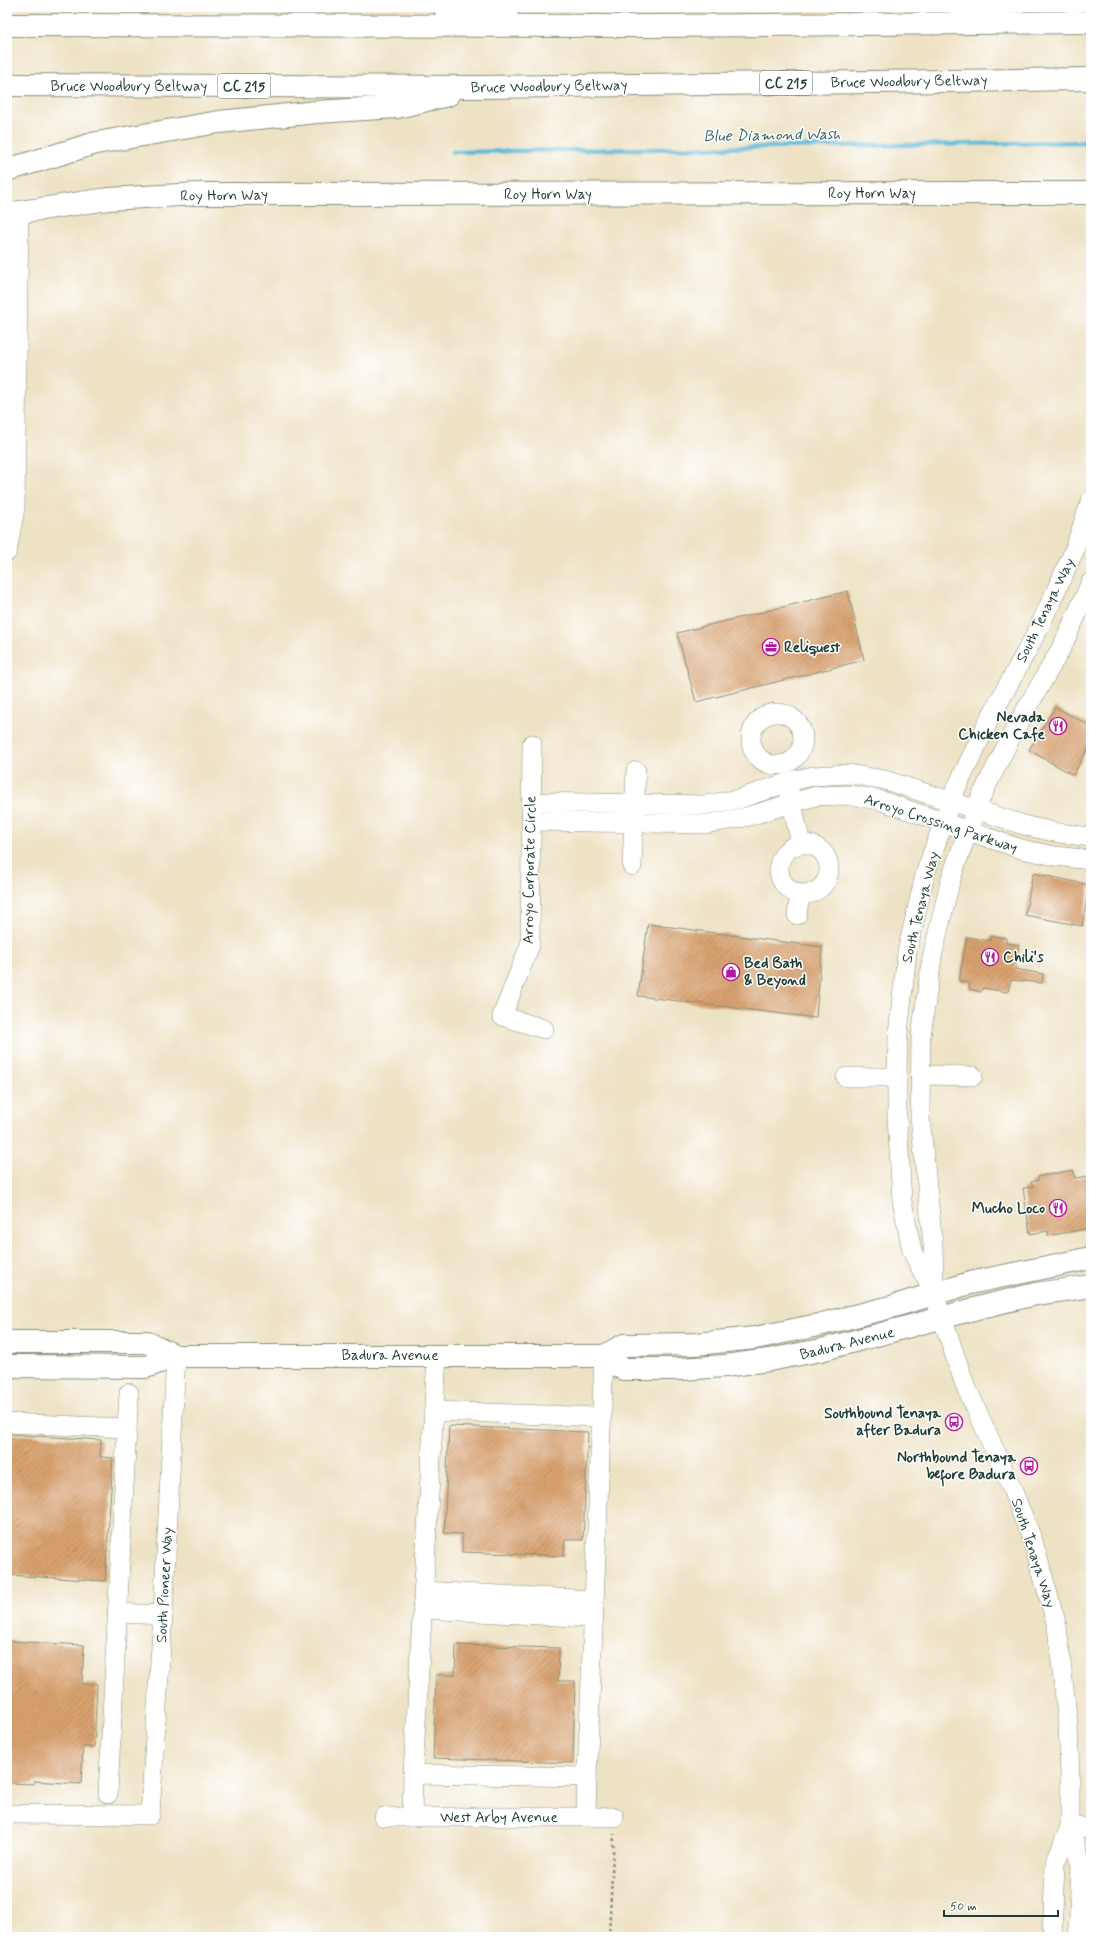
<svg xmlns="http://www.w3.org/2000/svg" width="1098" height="1944" font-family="Mynerve,sans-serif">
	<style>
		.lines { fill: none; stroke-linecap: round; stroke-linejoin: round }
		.stream { stroke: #5ab9d8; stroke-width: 4.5 }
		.building { fill: url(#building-hatch) }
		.minor-casing { stroke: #86907c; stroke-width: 20 }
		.major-casing { stroke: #86907c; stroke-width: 24 }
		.highway-casing { stroke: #86907c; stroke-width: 24 }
		.path { stroke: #86907c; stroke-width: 2.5; stroke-dasharray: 3 3; stroke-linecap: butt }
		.minor { stroke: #fff; stroke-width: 19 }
		.major { stroke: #fff; stroke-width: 22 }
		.highway { stroke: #fff; stroke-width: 22 }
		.labels { text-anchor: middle; stroke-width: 3; stroke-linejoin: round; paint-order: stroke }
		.shield { fill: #fff; stroke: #627771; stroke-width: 1 }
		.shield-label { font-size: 14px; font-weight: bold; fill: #1f3d34 }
		.street-label { font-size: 15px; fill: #1f3d34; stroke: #fff }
		.poi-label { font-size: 15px; font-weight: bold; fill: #1f3d34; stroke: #fff; text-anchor: end }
		.water-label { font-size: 16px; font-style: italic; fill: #316265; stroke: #fff }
	</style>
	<defs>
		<pattern id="building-hatch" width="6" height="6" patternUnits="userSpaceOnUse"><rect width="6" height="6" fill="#d9a26f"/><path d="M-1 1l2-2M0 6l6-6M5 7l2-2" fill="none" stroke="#af855c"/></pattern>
	</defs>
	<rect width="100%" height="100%" fill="#fff"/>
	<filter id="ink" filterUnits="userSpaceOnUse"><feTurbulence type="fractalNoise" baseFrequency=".025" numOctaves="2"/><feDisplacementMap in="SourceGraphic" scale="8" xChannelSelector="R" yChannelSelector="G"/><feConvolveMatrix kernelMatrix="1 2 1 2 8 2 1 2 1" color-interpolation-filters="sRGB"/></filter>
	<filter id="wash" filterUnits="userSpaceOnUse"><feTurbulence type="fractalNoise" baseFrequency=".012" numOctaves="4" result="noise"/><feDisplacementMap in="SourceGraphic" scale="16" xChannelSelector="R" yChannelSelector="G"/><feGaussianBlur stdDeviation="0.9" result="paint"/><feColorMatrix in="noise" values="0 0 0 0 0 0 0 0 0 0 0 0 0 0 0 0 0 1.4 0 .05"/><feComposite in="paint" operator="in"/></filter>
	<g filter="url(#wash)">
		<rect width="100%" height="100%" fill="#eee2c4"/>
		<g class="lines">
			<polyline class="stream" points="453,152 1091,142"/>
		</g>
		<g id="blocks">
			<g class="building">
				<polygon points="848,591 864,660 696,702 677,633"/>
				<polygon points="1055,707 1091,726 1091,743 1073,775 1029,750"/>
				<polygon points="1033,873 1090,885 1082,926 1025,915"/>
				<polygon points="648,924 822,947 816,1018 638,996"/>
				<polygon points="991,936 1006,938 1006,943 1019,945 1015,969 1043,974 1042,983 1011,980 1008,992 983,988 981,992 969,989 970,983 959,981 967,937 990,941"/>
				<polygon points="1073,1170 1075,1178 1089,1176 1091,1183 1091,1228 1048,1236 1048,1231 1030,1234 1023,1188 1033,1187 1031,1182 1038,1180 1037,1177"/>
				<polygon points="449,1426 588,1432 583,1540 565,1540 564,1556 462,1552 462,1534 444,1533"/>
				<polygon points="7,1434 101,1440 100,1457 113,1458 105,1581 7,1575"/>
				<polygon points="7,1641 84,1645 82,1684 97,1684 94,1747 83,1747 81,1784 34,1781 34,1784 7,1783"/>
				<polygon points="456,1645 559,1648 558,1681 575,1681 573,1763 433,1758 436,1675 455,1675"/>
			</g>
		</g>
	</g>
	<g filter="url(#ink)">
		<use href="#blocks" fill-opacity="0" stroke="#86907c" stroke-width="1"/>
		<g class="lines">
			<defs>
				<g id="minor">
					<polyline points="7,552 15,508 19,212"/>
					<circle cx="777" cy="739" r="26"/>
					<polyline points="532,744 530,945 502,1016 544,1029"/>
					<polyline points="789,790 801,844"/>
					<polyline points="531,802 704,805 739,799 795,780 813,776 849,774 885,780 1027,826 1059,833 1091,837"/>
					<polyline points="531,821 706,824 746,817 816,796 848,795 879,800 1021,849 1055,856 1091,860"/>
					<circle cx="804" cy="869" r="25"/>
					<polyline points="632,866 636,771"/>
					<polyline points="797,915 800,894"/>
					<polyline points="920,1075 973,1076"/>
					<polyline points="846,1077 897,1077"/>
					<polyline points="934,1289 933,1245 920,1117 921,1036 932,957 951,878 978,803 1014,731 1063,645 1091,582"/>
					<polyline points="437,1355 413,1774 587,1777 604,1356"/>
					<polyline points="434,1411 601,1417"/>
					<polyline points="7,1423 127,1428 108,1794"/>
					<polyline points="127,1428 129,1393"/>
					<polyline points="423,1591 594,1600"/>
					<polyline points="422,1609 594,1618"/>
					<polyline points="117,1613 163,1615"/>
					<polyline points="7,1814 150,1815 163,1615 176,1356"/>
					<polyline points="384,1817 614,1817"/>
					<polyline points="412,1817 413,1774"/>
					<polyline points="586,1817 587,1777"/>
					<polyline points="1070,1827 1091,1828"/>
					<polyline points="1052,1937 1055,1863 1070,1827"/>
					<polyline points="1078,1937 1081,1865 1070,1827 1070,1776 1068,1725 1057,1626 1033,1541 1012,1489 964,1382 934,1294 912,1251 902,1201 897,1117 897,1077 898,1034 907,952 926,871 954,793 990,718 1037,632 1074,551 1091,500"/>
				</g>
				<g id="major">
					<polyline points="7,214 108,199 198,194 1091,193"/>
					<polyline points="7,1342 146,1342 176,1356"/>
					<polyline points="604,1356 623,1369 681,1369 725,1366 769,1360 821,1350 985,1306 1036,1294 1091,1286"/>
					<polyline points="7,1366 146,1367 176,1356 604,1356 624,1345 696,1344 755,1338 818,1325 891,1307 970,1283 1091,1258"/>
				</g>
				<g id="highway">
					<polyline points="444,7 507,11"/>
					<polyline points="7,25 651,26 1091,22"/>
					<polyline points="7,85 481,87 1091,79"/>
					<polyline points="7,170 96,143 219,122 317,112 397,107 448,95"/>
				</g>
			</defs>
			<use href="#minor" class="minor-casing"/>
			<use href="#major" class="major-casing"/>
			<use href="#highway" class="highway-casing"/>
			<polyline class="path" points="609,1937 614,1834"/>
			<use href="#minor" class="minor"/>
			<use href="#major" class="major"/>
			<use href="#highway" class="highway"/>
		</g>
	</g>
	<defs>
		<symbol id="office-ring" viewBox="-11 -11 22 22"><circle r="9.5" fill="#fff" stroke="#b5179e" stroke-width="1.5"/><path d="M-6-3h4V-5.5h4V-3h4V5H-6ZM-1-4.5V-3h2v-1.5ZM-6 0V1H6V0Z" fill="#b5179e"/></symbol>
		<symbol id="restaurant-ring" viewBox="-11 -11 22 22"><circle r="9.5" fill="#fff" stroke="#b5179e" stroke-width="1.5"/><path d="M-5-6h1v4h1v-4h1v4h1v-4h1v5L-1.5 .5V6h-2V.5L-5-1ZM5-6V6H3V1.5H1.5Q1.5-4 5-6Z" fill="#b5179e"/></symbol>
		<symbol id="shop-ring" viewBox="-11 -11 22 22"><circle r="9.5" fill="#fff" stroke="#b5179e" stroke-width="1.5"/><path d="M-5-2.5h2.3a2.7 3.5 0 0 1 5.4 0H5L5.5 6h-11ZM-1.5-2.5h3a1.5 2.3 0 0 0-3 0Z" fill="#b5179e"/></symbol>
		<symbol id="bus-ring" viewBox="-11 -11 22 22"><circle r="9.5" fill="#fff" stroke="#b5179e" stroke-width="1.5"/><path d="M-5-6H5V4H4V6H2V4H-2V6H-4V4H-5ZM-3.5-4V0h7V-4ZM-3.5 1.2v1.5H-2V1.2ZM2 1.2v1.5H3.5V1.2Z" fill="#b5179e"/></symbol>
	</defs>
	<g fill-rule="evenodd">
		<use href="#office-ring" x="761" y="637" width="20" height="20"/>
		<use href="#restaurant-ring" x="1048" y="716" width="20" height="20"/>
		<use href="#restaurant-ring" x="980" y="947" width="20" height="20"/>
		<use href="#shop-ring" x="721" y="962" width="20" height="20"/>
		<use href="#restaurant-ring" x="1048" y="1198" width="20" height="20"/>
		<use href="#bus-ring" x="944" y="1412" width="20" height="20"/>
		<use href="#bus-ring" x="1019" y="1456" width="20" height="20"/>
	</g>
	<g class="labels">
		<g class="shield">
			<rect x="760" y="71" width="52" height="24" rx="3"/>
			<rect x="218" y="74" width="52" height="24" rx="3"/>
		</g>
		<g class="shield-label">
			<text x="786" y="88">CC 215</text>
			<text x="244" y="91">CC 215</text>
		</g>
		<g class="street-label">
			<text transform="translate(909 81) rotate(-1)" y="5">Bruce Woodbury Beltway</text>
			<text x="129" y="91">Bruce Woodbury Beltway</text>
			<text transform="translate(549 86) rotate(-1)" y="5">Bruce Woodbury Beltway</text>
			<text x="872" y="198">Roy Horn Way</text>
			<text x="548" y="199">Roy Horn Way</text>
			<text transform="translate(224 195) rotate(-1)" y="5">Roy Horn Way</text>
			<text transform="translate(1045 610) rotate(-64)" y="5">South Tenaya Way</text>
			<text transform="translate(941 823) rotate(18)" y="5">Arroyo Crossing Parkway</text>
			<text transform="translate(529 870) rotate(-89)" y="5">Arroyo Corporate Circle</text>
			<text transform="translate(920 907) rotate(-76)" y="5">South Tenaya Way</text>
			<text transform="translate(847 1343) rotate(-14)" y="5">Badura Avenue</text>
			<text x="390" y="1360">Badura Avenue</text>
			<text transform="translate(1034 1553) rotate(72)" y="5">South Tenaya Way</text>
			<text transform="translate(164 1585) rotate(-87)" y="5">South Pioneer Way</text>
			<text x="499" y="1822">West Arby Avenue</text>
		</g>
		<g class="poi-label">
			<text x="784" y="652" text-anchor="start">Reliquest</text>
			<text x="1045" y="722">Nevada<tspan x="1045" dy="17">Chicken Cafe</tspan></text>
			<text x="1003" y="962" text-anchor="start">Chili's</text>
			<text x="744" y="968" text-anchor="start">Bed Bath<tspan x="744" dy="17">&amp; Beyond</tspan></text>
			<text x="1045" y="1213">Mucho Loco</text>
			<text x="941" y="1418">Southbound Tenaya<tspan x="941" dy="17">after Badura</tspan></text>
			<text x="1016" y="1462">Northbound Tenaya<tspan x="1016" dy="17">before Badura</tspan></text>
		</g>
		<g class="water-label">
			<text transform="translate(772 134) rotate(-1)" y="6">Blue Diamond Wash</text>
		</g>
	</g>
	<rect width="1098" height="1944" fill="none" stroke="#fff" stroke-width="24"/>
	<path d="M944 1910v6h114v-6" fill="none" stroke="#1f3d34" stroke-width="2"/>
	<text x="950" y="1910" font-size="12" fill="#1f3d34" stroke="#ffffff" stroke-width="3" paint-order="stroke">50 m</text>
</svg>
